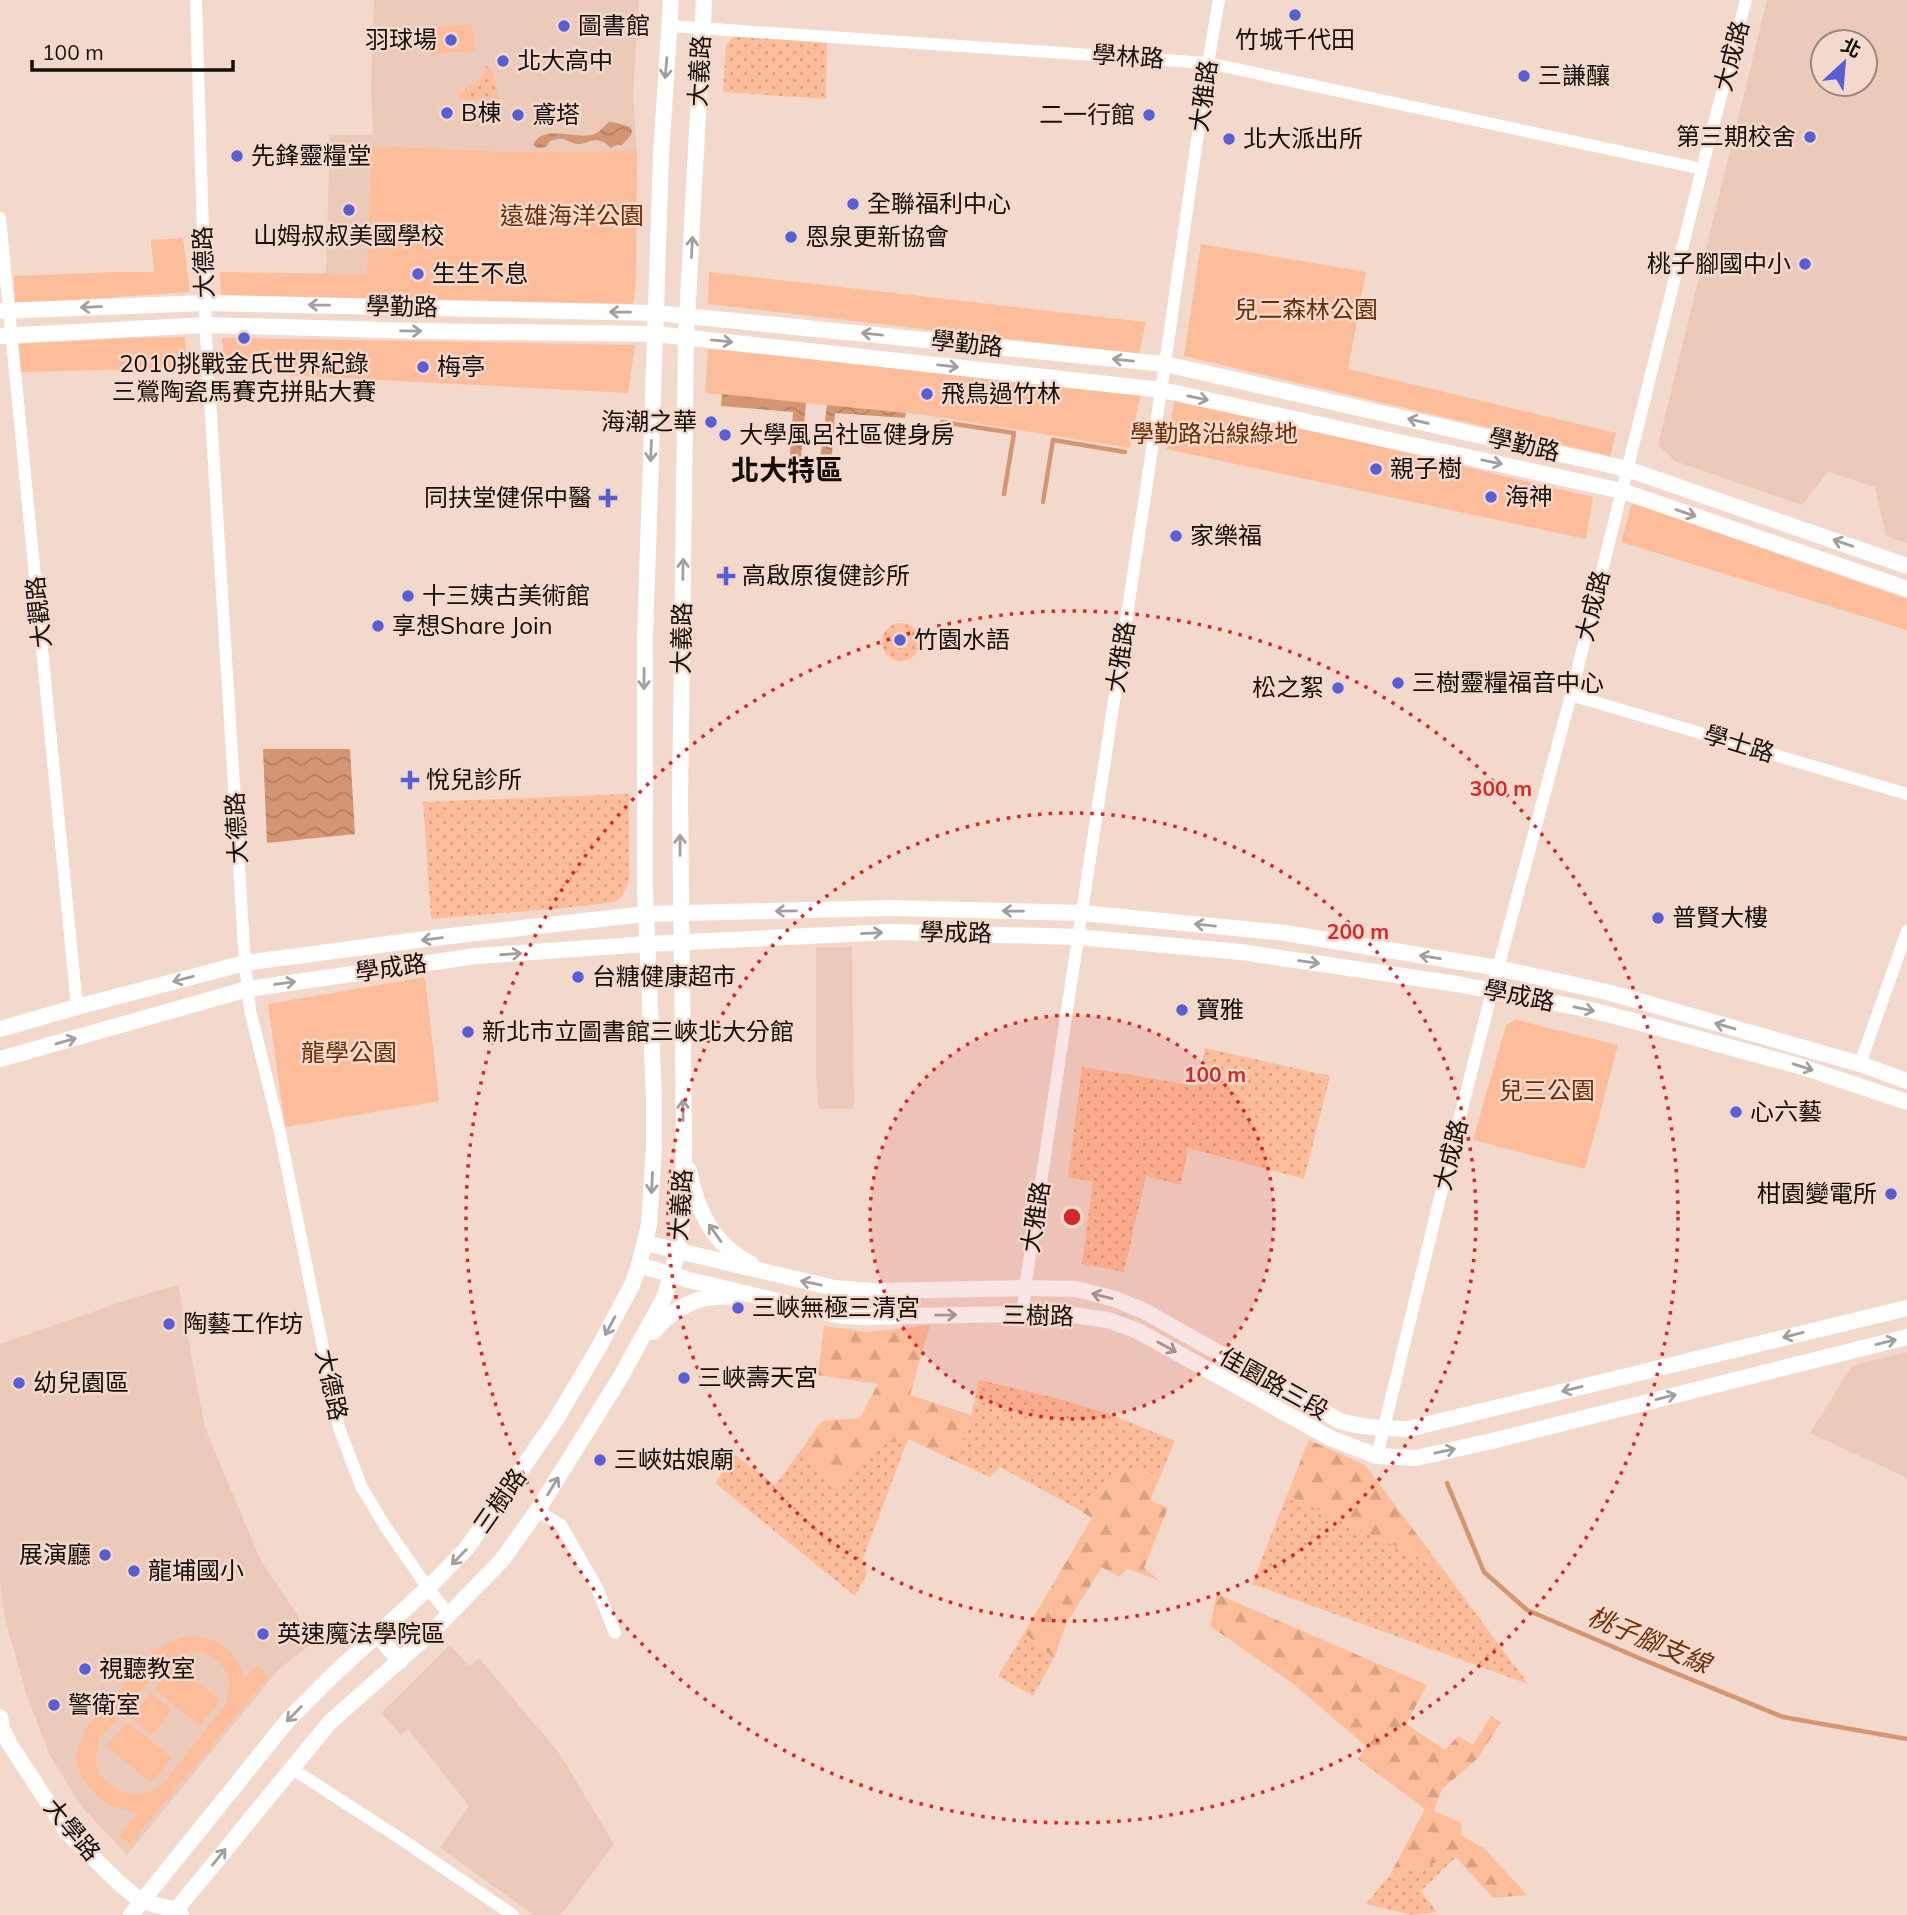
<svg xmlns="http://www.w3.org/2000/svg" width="1907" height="1915" font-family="Mulish,'Noto Sans TC',sans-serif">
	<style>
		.built { fill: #ebcab9; fill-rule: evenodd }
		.grass { fill: url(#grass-dots) }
		.forest { fill: url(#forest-firs) }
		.green { fill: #febd9a; fill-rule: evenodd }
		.water { fill: url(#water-waves) }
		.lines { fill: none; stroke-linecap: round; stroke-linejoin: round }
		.stream { stroke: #d49573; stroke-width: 4.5 }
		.street { stroke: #fff; stroke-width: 12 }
		.secondary { stroke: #fff; stroke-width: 16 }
		.oneway { stroke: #a29f9d }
		.ring { fill: none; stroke: #d62828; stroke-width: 3.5; stroke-dasharray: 3.5 7 }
		.poi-dot { fill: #585ed5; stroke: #f2d9cb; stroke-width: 2.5 }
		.labels { text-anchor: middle; stroke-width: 5; stroke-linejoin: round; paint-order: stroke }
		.poi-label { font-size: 24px; fill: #160e09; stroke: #f2d9cb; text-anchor: start }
		.street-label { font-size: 24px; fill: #160e09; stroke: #f2d9cb }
		.park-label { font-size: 24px; fill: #682e06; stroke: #f2d9cb }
		.water-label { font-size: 26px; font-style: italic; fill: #6d330d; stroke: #f2d9cb }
		.quarter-label { font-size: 28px; font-weight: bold; fill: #160e09; stroke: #f2d9cb }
		.centre { fill: #d62828; stroke: #f2d9cb; stroke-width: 3.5 }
		.ring-label { font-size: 21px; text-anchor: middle; font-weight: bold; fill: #d62828; stroke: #f2d9cb; stroke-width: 5; stroke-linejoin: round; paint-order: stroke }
	</style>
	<defs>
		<pattern id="grass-dots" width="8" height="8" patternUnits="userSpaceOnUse" patternTransform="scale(1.75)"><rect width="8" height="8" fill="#febd9a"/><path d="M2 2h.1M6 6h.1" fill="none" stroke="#d9a183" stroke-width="1.8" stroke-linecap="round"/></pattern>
		<pattern id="forest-firs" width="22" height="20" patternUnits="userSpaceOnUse" patternTransform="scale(1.75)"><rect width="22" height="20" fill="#febd9a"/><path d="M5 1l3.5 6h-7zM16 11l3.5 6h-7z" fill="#d9a183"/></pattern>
		<pattern id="water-waves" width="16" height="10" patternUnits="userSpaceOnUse" patternTransform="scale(1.75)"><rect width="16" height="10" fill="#d49573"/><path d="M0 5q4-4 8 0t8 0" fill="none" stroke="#b57f62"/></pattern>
	</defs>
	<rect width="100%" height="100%" fill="#f2d9cb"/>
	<g class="built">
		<polygon points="374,0 639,0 633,95 637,151 507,152 367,274 326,274 330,135 373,135 371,89"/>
		<path d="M1767 0H1907V543L1886 536 1875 487 1828 472 1802 505 1675 461 1658 445ZM1823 42H1865V84H1823Z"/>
		<polygon points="816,947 852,947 854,1109 819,1109 816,1078"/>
		<polygon points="178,1285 205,1428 261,1561 315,1641 279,1669 127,1855 82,1807 49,1754 27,1696 5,1619 0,1582 0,1344 130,1299"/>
		<polygon points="1907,1352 1907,1478 1810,1433 1852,1366"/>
		<polygon points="450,1645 469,1666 479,1658 559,1753 614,1844 561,1915 534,1915 440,1848 469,1806 408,1729 401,1735 381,1713"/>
	</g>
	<g class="grass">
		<polygon points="734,36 827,39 826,99 723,92 726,45"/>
		<path d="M490 66 499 100 491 101 460 99V91C472 87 482 79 486 67Z"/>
		<circle cx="901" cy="642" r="19"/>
		<polygon points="629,794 629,881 622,896 615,902 564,908 431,919 423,802"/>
		<polygon points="1205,1048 1330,1076 1304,1179 1188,1148 1181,1185 1146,1176 1124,1272 1082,1264 1093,1182 1068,1177 1082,1067 1197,1086"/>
		<polygon points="979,1380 1055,1398 1113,1415 1175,1441 1161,1474 1123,1470 1076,1508 1000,1467 990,1477 955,1461 971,1415"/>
		<polygon points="908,1439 862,1561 867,1573 855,1596 715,1483 735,1455 775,1485 801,1450 840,1486 873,1447"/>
		<polygon points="1287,1495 1442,1568 1528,1684 1252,1584"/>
		<polygon points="1024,1633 1054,1658 1033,1696 998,1676"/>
		<polygon points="1456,1857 1421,1891 1437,1912 1413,1915 1366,1904 1390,1875"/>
	</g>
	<g class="forest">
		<polygon points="930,1325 910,1395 971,1415 955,1461 908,1439 873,1447 840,1486 801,1450 822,1421 860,1418 878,1384 818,1375 824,1326 867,1332"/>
		<polygon points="1309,1440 1365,1465 1442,1568 1287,1495"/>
		<polygon points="1123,1470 1161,1474 1150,1500 1168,1508 1144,1568 1159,1580 1127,1569 1119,1577 1102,1567 1066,1624 1054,1658 1024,1633 1092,1518 1076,1508"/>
		<polygon points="1217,1594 1427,1685 1406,1724 1445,1750 1458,1736 1473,1745 1491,1716 1501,1722 1477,1759 1442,1789 1434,1811 1462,1823 1461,1835 1485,1849 1527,1895 1493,1898 1456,1857 1390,1875 1425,1809 1358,1759 1366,1746 1292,1683 1210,1626"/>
	</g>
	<g class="green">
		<polygon points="472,24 475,51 430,54 428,28"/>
		<polygon points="372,146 507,152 637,151 636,283 633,304 221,295 220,272 367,274"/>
		<polygon points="183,238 190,292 15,304 14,276 114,272 154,272 151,240"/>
		<polygon points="1201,244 1366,272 1348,369 1616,433 1610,456 1184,356"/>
		<polygon points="709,272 1146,322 1139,354 708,304"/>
		<polygon points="185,337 186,368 21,372 18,344 130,338"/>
		<polygon points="222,338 244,338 635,345 628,393 225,372"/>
		<polygon points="708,349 1141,392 1130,448 925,415 705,393"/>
		<polygon points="1175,398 1593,497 1586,539 1166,449"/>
		<polygon points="1632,503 1907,599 1907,630 1621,542"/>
		<polygon points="425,977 439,1101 285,1127 268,1004"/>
		<polygon points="1516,1020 1618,1045 1585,1169 1473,1140 1506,1025"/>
		<path d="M185 1637C190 1637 197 1636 202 1637 222 1641 242 1658 244 1679L256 1665 269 1676 130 1844 119 1836 137 1813 112 1806 97 1796 85 1782 77 1766 76 1754 87 1726 158 1647ZM203 1652C228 1666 233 1676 226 1704L160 1787 140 1795 116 1790 99 1775 95 1758 99 1739 170 1660 185 1653Z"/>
		<polygon points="175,1665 220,1700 200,1726 154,1689"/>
		<polygon points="151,1693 172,1710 152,1735 130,1717"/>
		<polygon points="127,1722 172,1757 151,1783 106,1746"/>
	</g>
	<g class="water">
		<path d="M609 122C616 122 623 125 630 127L632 130 631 135 622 145H617L610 148C607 144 605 142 600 141 593 138 585 144 578 144 565 143 568 135 550 141L546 147 538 148 533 145C542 124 574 139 591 135 599 134 603 127 609 122Z"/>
		<polygon points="722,394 806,403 800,468 789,469 793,412 721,406"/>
		<polygon points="827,405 906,413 905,418 835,413 831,466 819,467"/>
		<polygon points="263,749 350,749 355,834 267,843"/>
	</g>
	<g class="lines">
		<g class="stream">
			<polyline points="942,422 1014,433 1004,494"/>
			<polyline points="1043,502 1053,440 1125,452"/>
			<polyline points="1447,1483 1484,1572 1527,1610 1646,1661 1783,1717 1907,1739"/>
		</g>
		<g class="street">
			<polyline points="196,0 206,336 245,963 250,1010 279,1128 339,1428 361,1486 385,1526 428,1588 449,1615"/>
			<polyline points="670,26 1208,63 1702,169"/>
			<polyline points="0,218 77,1007"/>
			<polyline points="1571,695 1907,794"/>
			<polyline points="1860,1064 1907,931"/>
			<polyline points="1023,1314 1025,1288 1165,364 1208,63 1219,0"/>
			<polyline points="1377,1456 1455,1136 1498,968 1571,695 1702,169 1746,0"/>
			<polyline points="537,1511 561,1525 597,1588 615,1633"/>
			<polyline points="291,1768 401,1839 513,1915"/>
		</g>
		<g class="secondary">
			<polyline points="0,311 206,303 656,313 1165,364 1627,469 1907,566"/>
			<polyline points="0,336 206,325 422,331 655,334 1162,390 1622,491 1907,589"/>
			<polyline points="0,1029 77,1007 245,963 433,938 645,914 890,908 1082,913 1285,933 1498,968 1611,993 1860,1064 1907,1081"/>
			<polyline points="0,1059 248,989 476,956 647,944 891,932 1078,937 1241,952 1457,984 1591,1010 1626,1019 1799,1066 1907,1102"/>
			<path d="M689 1170C696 1209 714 1246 751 1264"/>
			<path d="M645 1243 834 1288 874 1291 1025 1288 1076 1289 1115 1299 1144 1311 1340 1421C1363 1428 1385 1428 1408 1429L1907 1308"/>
			<polyline points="639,1265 689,1280 837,1315 857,1317 1023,1314 1073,1315 1108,1320 1138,1331 1330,1438 1377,1456 1416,1458 1492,1441 1907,1337"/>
			<path d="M653 1332C675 1306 700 1294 734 1297"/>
			<polyline points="378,1636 400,1661"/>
			<polyline points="0,1717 2,1728 9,1743 67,1832 119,1883 141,1901 176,1910 181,1915"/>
			<polyline points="131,1915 288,1720 333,1675 428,1588 467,1548 557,1418 600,1345 632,1285 639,1265 649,1225 654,1147 654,1097 645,889 645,638 661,156 671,0"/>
			<polyline points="172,1915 330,1722 434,1630 502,1560 537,1511 620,1378 664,1298 678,1251 683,1212 684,1143 680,801 686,337 704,0"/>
		</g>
	</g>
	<defs><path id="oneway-shaft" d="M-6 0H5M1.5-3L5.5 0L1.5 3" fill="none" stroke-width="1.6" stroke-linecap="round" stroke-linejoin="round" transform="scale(1.75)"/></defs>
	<g class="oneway">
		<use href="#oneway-shaft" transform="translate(666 68) rotate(95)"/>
		<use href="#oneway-shaft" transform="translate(692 247) rotate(-87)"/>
		<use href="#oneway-shaft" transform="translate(319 305) rotate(-179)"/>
		<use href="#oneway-shaft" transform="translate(91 307) rotate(178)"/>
		<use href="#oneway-shaft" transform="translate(620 312) rotate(-179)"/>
		<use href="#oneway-shaft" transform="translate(411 331) rotate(1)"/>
		<use href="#oneway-shaft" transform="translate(872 334) rotate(-174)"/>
		<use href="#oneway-shaft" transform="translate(722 341) rotate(6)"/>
		<use href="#oneway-shaft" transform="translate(1123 360) rotate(-174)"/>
		<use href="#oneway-shaft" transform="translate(948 366) rotate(6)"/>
		<use href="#oneway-shaft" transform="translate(1198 398) rotate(12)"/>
		<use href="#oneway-shaft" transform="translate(1418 421) rotate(-167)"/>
		<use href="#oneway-shaft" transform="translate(651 451) rotate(92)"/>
		<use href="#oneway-shaft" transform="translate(1492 462) rotate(12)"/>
		<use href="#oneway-shaft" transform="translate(1686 513) rotate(19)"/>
		<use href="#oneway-shaft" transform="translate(1843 543) rotate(-161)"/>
		<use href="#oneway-shaft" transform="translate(683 569) rotate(-89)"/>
		<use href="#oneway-shaft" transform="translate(644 679) rotate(91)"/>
		<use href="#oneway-shaft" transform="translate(680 845) rotate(-90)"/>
		<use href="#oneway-shaft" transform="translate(786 911) rotate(179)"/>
		<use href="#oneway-shaft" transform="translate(1013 911) rotate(-179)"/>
		<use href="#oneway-shaft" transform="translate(1205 925) rotate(-174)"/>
		<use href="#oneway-shaft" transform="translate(872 933) rotate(-3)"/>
		<use href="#oneway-shaft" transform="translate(432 939) rotate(173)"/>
		<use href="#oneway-shaft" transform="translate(511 954) rotate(-4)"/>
		<use href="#oneway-shaft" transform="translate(1430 957) rotate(-171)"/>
		<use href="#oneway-shaft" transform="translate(1309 962) rotate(8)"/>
		<use href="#oneway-shaft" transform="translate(183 979) rotate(165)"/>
		<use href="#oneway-shaft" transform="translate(285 983) rotate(-8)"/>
		<use href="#oneway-shaft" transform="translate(1584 1009) rotate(12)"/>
		<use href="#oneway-shaft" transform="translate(1725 1026) rotate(-164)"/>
		<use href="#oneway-shaft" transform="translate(66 1041) rotate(-16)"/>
		<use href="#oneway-shaft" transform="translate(1803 1067) rotate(17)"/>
		<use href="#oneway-shaft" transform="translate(683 1110) rotate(-91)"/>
		<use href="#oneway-shaft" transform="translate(652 1183) rotate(93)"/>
		<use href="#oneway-shaft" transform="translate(715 1233) rotate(-125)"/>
		<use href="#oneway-shaft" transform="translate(811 1283) rotate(-168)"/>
		<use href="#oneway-shaft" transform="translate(1102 1296) rotate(-166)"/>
		<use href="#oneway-shaft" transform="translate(946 1315) rotate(-1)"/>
		<use href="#oneway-shaft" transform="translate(610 1326) rotate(118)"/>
		<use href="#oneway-shaft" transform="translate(1793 1335) rotate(166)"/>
		<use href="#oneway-shaft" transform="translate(1886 1342) rotate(-14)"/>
		<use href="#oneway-shaft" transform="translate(1167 1347) rotate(29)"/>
		<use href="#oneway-shaft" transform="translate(1572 1389) rotate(166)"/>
		<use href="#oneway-shaft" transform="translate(1666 1397) rotate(-14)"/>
		<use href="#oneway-shaft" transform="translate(1445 1451) rotate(-12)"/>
		<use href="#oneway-shaft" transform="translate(553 1486) rotate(-58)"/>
		<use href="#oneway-shaft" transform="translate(459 1557) rotate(134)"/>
		<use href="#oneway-shaft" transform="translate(294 1714) rotate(134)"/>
		<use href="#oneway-shaft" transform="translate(219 1857) rotate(-51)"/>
	</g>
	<circle cx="1072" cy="1217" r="202" fill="#d62828" fill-opacity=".12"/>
	<g class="ring">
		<circle cx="1072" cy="1217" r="202"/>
		<circle cx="1072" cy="1217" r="404"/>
		<circle cx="1072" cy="1217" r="606"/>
	</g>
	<g class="poi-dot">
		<circle cx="1295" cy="15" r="7"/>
		<circle cx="564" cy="26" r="7"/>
		<circle cx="451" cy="40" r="7"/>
		<circle cx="503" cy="61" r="7"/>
		<circle cx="1524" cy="76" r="7"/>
		<circle cx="447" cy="113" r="7"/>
		<circle cx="518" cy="115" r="7"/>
		<circle cx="1149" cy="115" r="7"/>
		<circle cx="1810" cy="137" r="7"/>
		<circle cx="1229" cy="139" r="7"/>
		<circle cx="237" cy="156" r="7"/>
		<circle cx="853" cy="204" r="7"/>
		<circle cx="349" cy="210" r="7"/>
		<circle cx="791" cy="237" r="7"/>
		<circle cx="1805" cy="264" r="7"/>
		<circle cx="418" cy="274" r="7"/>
		<circle cx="244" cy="338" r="7"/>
		<circle cx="423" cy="367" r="7"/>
		<circle cx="927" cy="394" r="7"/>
		<circle cx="711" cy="422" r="7"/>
		<circle cx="725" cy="435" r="7"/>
		<circle cx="1376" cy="469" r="7"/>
		<circle cx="1491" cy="497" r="7"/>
		<path d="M604.5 487.5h7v7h7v7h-7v7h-7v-7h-7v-7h7z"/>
		<circle cx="1176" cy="536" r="7"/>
		<path d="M722.5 565.5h7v7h7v7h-7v7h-7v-7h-7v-7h7z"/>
		<circle cx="408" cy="596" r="7"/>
		<circle cx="378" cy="626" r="7"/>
		<circle cx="900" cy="640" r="7"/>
		<circle cx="1398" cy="683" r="7"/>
		<circle cx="1338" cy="688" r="7"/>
		<path d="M406.5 769.5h7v7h7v7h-7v7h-7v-7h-7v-7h7z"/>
		<circle cx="1658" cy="918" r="7"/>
		<circle cx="578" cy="977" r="7"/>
		<circle cx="1182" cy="1010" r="7"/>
		<circle cx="468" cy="1032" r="7"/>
		<circle cx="1736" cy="1112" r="7"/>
		<circle cx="1891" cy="1194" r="7"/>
		<circle cx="738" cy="1308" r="7"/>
		<circle cx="169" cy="1324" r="7"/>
		<circle cx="684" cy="1378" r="7"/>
		<circle cx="19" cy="1383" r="7"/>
		<circle cx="600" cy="1460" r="7"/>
		<circle cx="105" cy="1555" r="7"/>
		<circle cx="134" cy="1571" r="7"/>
		<circle cx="263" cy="1634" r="7"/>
		<circle cx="85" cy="1669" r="7"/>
		<circle cx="54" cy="1705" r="7"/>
	</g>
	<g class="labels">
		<g class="poi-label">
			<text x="578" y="34">圖書館</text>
			<text x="437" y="48" text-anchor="end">羽球場</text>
			<text x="1295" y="48" text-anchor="middle">竹城千代田</text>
			<text x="517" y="69">北大高中</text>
			<text x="1538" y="84">三謙釀</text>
			<text x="461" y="121">B棟</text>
			<text x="532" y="123">鳶塔</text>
			<text x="1135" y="123" text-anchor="end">二一行館</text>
			<text x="1796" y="145" text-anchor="end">第三期校舍</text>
			<text x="1243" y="147">北大派出所</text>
			<text x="251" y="164">先鋒靈糧堂</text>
			<text x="867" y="212">全聯福利中心</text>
			<text x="349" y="244" text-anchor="middle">山姆叔叔美國學校</text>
			<text x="805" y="245">恩泉更新協會</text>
			<text x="1791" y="272" text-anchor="end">桃子腳國中小</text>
			<text x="432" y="282">生生不息</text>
			<text x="244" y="372" text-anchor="middle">2010挑戰金氏世界紀錄<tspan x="244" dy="28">三鶯陶瓷馬賽克拼貼大賽</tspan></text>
			<text x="437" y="375">梅亭</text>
			<text x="941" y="402">飛鳥過竹林</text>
			<text x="697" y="430" text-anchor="end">海潮之華</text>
			<text x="739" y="443">大學風呂社區健身房</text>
			<text x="1390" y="477">親子樹</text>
			<text x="1505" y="505">海神</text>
			<text x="592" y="506" text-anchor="end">同扶堂健保中醫</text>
			<text x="1190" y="544">家樂福</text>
			<text x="742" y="584">高啟原復健診所</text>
			<text x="422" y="604">十三姨古美術館</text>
			<text x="392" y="634">享想Share Join</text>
			<text x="914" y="648">竹園水語</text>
			<text x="1412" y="691">三樹靈糧福音中心</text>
			<text x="1324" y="696" text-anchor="end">松之絮</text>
			<text x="426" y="788">悅兒診所</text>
			<text x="1672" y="926">普賢大樓</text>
			<text x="592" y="985">台糖健康超市</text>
			<text x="1196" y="1018">寶雅</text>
			<text x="482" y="1040">新北市立圖書館三峽北大分館</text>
			<text x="1750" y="1120">心六藝</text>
			<text x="1877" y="1202" text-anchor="end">柑園變電所</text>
			<text x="752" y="1316">三峽無極三清宮</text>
			<text x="183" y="1332">陶藝工作坊</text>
			<text x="698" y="1386">三峽壽天宮</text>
			<text x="33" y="1391">幼兒園區</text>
			<text x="614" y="1468">三峽姑娘廟</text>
			<text x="91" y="1563" text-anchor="end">展演廳</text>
			<text x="148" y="1579">龍埔國小</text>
			<text x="277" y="1642">英速魔法學院區</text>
			<text x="99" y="1677">視聽教室</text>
			<text x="68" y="1713">警衛室</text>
		</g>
		<g class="street-label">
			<text transform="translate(1732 56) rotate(-75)" y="8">大成路</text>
			<text transform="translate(1128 57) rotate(4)" y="8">學林路</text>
			<text transform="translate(700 71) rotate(-87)" y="8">大義路</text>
			<text transform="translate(1204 96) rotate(-82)" y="8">大雅路</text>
			<text transform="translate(204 262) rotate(-92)" y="8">大德路</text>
			<text transform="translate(402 307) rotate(1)" y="8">學勤路</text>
			<text transform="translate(967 344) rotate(6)" y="8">學勤路</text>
			<text transform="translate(1524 445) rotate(13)" y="8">學勤路</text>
			<text transform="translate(1593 606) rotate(-76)" y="8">大成路</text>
			<text transform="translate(39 612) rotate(-96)" y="8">大觀路</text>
			<text transform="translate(682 638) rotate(-89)" y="8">大義路</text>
			<text transform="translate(1121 657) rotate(-81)" y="8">大雅路</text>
			<text transform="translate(1739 744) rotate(17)" y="8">學士路</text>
			<text transform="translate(237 828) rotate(-93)" y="8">大德路</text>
			<text transform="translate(956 933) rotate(1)" y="8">學成路</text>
			<text transform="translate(391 968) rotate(-8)" y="8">學成路</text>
			<text transform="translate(1519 996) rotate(11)" y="8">學成路</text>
			<text transform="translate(1451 1155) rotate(-76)" y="8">大成路</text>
			<text transform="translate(681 1205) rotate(-86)" y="8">大義路</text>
			<text transform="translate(1036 1217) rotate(-81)" y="8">大雅路</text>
			<text transform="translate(1038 1316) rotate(1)" y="8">三樹路</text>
			<text transform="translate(1274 1384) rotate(29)" y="8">佳園路三段</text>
			<text transform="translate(331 1385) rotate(78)" y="8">大德路</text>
			<text transform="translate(500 1501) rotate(-55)" y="8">三樹路</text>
			<text transform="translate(72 1830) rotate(50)" y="8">大學路</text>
		</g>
		<g class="park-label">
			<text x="572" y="224">遠雄海洋公園</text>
			<text x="1306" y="318">兒二森林公園</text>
			<text x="1214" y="442">學勤路沿線綠地</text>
			<text x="349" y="1061">龍學公園</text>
			<text x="1547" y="1099">兒三公園</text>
		</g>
		<g class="water-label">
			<text transform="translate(1649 1640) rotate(23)" y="9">桃子腳支線</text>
		</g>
		<g class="quarter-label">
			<text x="787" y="480">北大特區</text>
		</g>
	</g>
	<circle cx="1072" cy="1217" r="10" class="centre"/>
	<g class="ring-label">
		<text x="1501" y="796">300 m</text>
		<text x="1358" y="939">200 m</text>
		<text x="1215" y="1082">100 m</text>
	</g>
	<g transform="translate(1844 63) rotate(26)"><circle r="33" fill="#f2d9cb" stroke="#9a887d" stroke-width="2"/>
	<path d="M0-5L12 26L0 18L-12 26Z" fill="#585ed5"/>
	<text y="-10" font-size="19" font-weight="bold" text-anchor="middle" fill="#160e09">北</text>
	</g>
	<path d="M32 60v10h201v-10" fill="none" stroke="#160e09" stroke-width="3.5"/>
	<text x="42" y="60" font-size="21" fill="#160e09" stroke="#f2d9cb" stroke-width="5" paint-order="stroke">100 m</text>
</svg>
